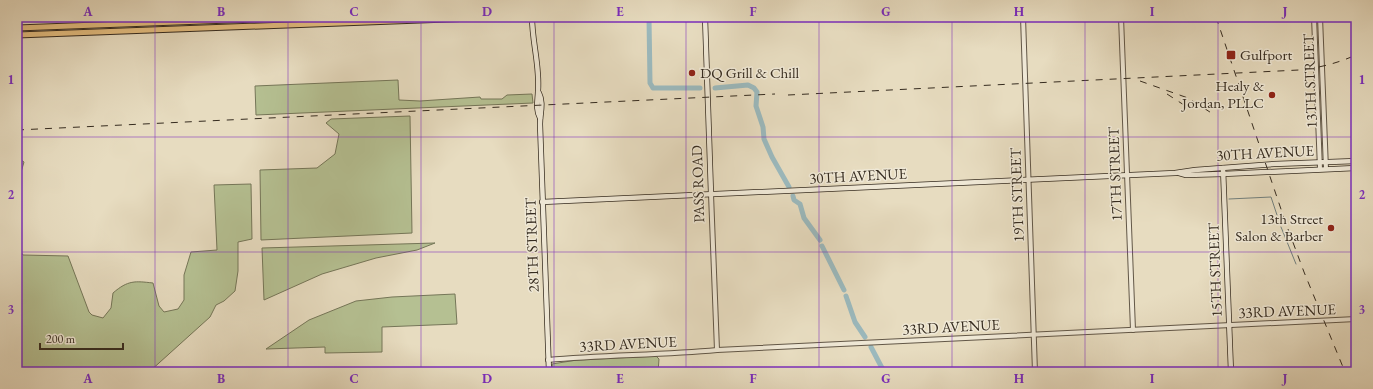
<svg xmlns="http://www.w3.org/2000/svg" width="1373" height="389" font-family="'EB Garamond',serif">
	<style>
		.green { fill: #b5c092; stroke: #757658 }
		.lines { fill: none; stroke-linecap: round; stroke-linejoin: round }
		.stream { stroke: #72807e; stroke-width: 1 }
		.river { stroke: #9bb9bd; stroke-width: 5 }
		.tertiary-casing { stroke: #625747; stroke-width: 6 }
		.secondary-casing { stroke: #352b1f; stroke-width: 6 }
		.primary-casing { stroke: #352b1f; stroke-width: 7 }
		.tertiary { stroke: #efe8d6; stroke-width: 4 }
		.secondary { stroke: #efe8d6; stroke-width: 4.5 }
		.primary { stroke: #e4be80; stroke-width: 5 }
		.rail { stroke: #352b1f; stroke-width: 1; stroke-dasharray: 7 7; stroke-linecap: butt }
		.grid { fill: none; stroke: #7b2cbf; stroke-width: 1; stroke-opacity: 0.55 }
		.poi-dot { fill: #8f2418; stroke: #efe8d6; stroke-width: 1.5 }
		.labels { text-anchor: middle; stroke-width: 3; stroke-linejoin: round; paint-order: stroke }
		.poi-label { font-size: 15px; fill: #352b1f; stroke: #efe8d6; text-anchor: start }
		.street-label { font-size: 15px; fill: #352b1f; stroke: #efe8d6 }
		.neatline { fill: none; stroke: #7b2cbf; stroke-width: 1.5 }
		.grid-label { font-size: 13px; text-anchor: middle; font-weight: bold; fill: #7b2cbf }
	</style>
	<rect width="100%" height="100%" fill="#e7dcc0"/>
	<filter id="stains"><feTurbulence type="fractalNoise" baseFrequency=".005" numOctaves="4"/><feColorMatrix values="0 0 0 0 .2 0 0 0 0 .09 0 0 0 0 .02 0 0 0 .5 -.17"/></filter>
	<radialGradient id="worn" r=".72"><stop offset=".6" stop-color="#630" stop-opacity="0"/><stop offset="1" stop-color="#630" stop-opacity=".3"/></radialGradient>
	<g class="green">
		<polygon points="398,80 399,100 420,101 480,97 481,99 502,99 507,95 532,94 533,103 256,115 255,86"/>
		<polygon points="410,116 412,233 261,240 260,170 317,168 335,154 339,134 326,123 331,119"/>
		<polygon points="17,157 24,162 19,179 17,196"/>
		<path d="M251 184 252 239 238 242V271L235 291 224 301 216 305 210 317 149 372H17V247L23 255 68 256 89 312 92 315 103 318 111 308 113 293C128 280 135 281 153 283L159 306 164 312 178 309 184 300V275L191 252 217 250 214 185Z"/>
		<polygon points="435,243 417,250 376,258 322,274 264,300 262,248"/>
		<polygon points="455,294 457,324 382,327 382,352 325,353 325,347 266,349 309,320 356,301 392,297"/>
		<polygon points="656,356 659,359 658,372 553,372 552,364 577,360"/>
	</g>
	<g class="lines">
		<g class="stream">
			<polyline points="1229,199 1271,197 1277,215"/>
			<polyline points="1281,227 1296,264"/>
		</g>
		<g class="river">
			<polyline points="649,18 650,83 653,88 700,88"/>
			<polyline points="715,88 748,85 754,88 757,92 756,106 763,127 764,139 772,157 789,187"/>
			<polyline points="793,196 794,200 800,204 804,218 820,240"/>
			<polyline points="822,246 844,290"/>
			<polyline points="846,296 855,322 865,337"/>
			<polyline points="871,347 882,368 888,372"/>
		</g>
		<defs>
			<g id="tertiary">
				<polyline points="1023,17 1035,372"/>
				<polyline points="1121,17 1133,330"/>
				<polyline points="1314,17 1320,169"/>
				<polyline points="1320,17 1326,169"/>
				<polyline points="711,194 717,350"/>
				<path d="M548 360C605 355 661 355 717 350L1356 319"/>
			</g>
			<g id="secondary">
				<path d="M532 17C532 42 540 66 538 91 538 100 535 108 540 118"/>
				<polyline points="705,17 711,194"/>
				<path d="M539 93C544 103 540 113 540 124L549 372"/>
				<polyline points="1223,168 1231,372"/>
				<polyline points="1179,173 1186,175 1223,174 1356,168"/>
				<polyline points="542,202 1175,173 1195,170 1274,164 1356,161"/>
			</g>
			<g id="primary">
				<polyline points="17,28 312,17"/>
				<polyline points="17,35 500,17"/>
			</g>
		</defs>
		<use href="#tertiary" class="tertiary-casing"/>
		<use href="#secondary" class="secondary-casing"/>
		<use href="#primary" class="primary-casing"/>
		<use href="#tertiary" class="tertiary"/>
		<use href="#secondary" class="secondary"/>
		<use href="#primary" class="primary"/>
		<g class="rail">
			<polyline points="1216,17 1285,221 1304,272 1345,372"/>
			<polyline points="1140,81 1188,98 1213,114"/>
			<polyline points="1167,94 1184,105"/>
			<path d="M788 95 1299 70C1319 68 1338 63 1356 55"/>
			<polyline points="17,130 775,94"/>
		</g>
	</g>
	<path class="grid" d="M155 17V372M288 17V372M421 17V372M554 17V372M686 17V372M819 17V372M952 17V372M1085 17V372M1218 17V372M17 137H1356M17 252H1356"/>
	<g class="poi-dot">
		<rect x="1226" y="50" width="10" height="10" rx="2"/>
		<circle cx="692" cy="73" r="4"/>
		<circle cx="1272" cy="95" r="4"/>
		<circle cx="1331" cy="228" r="4"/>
	</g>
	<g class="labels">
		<g class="poi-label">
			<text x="1240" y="60">Gulfport</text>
			<text x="700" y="78">DQ Grill &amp; Chill</text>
			<text x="1264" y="91" text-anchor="end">Healy &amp;<tspan x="1264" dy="17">Jordan, PLLC</tspan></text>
			<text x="1323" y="224" text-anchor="end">13th Street<tspan x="1323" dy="17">Salon &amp; Barber</tspan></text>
		</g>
		<g class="street-label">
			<text transform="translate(1310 81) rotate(-92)" y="5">13TH STREET</text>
			<text transform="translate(1265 153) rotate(-3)" y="5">30TH AVENUE</text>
			<text transform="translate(1115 174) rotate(-92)" y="5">17TH STREET</text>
			<text transform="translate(858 176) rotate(-3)" y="5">30TH AVENUE</text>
			<text transform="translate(698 184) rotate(-92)" y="5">PASS ROAD</text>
			<text transform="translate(1017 195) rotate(-92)" y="5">19TH STREET</text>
			<text transform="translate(532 245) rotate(-92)" y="5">28TH STREET</text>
			<text transform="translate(1215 270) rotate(-92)" y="5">15TH STREET</text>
			<text transform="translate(1287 311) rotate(-2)" y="5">33RD AVENUE</text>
			<text transform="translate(951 327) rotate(-3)" y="5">33RD AVENUE</text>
			<text transform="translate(628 344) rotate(-3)" y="5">33RD AVENUE</text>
		</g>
	</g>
	<rect width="1373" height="389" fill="none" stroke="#e7dcc0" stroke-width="44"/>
	<path d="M40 343v6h83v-6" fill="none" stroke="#352b1f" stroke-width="2"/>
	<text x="46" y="343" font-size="12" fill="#352b1f" stroke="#efe8d6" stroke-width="3" paint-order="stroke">200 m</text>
	<rect x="22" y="22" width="1329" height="345" class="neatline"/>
	<g class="grid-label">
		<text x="88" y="16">A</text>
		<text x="221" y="16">B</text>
		<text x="354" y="16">C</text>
		<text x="487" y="16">D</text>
		<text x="620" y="16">E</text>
		<text x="753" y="16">F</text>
		<text x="886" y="16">G</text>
		<text x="1019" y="16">H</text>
		<text x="1152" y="16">I</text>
		<text x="1285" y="16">J</text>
		<text x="11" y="84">1</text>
		<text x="1362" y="84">1</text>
		<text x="11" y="199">2</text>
		<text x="1362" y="199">2</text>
		<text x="11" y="314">3</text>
		<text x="1362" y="314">3</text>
		<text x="88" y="383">A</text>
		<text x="221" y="383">B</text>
		<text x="354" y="383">C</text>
		<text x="487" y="383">D</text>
		<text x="620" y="383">E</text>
		<text x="753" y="383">F</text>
		<text x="886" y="383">G</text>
		<text x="1019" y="383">H</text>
		<text x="1152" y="383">I</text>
		<text x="1285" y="383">J</text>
	</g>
	<rect width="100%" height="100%" filter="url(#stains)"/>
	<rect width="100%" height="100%" fill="url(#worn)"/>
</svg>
